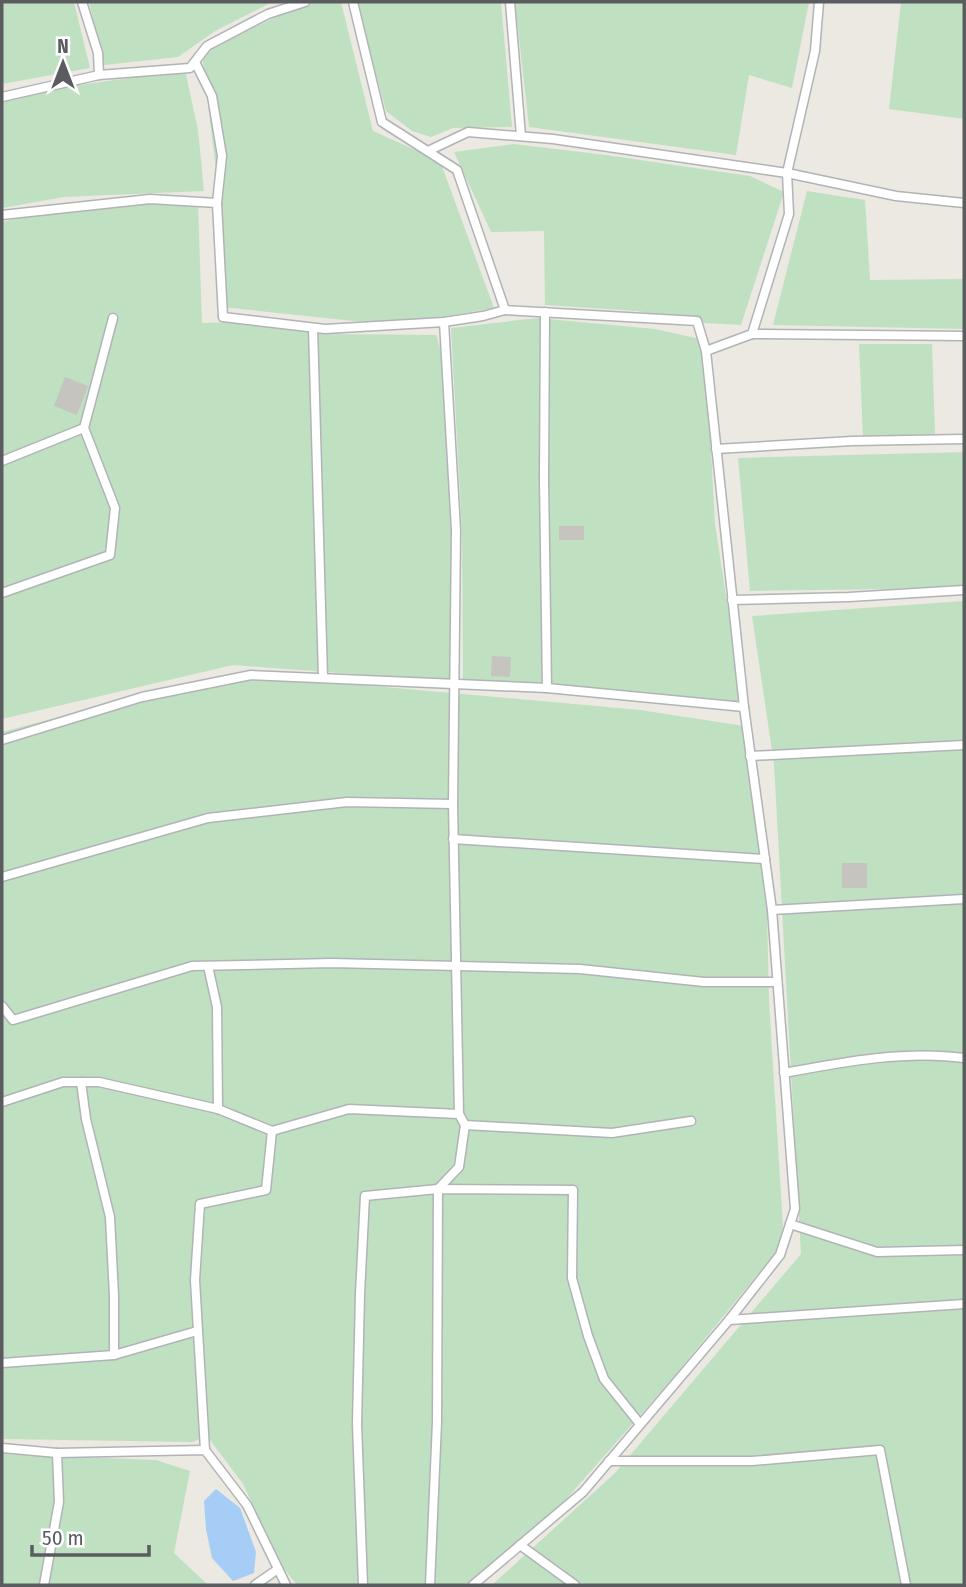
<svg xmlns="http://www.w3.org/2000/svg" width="966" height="1587" font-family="'Fira Sans Condensed',sans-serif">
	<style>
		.green { fill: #bfe1c2 }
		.water { fill: #a6cdf6 }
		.building { fill: #c6c4be }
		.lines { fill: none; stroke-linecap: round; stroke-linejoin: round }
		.lane-casing { stroke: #b2b3b7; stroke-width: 11 }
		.lane { stroke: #fff; stroke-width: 8 }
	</style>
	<rect width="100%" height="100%" fill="#ebe9e1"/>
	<g class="green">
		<polygon points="2,2 74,2 90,68 2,84"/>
		<polygon points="89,2 272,2 215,31 178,57 104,65"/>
		<polygon points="305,2 341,2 373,131 440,161 494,308 392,325 222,307 218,187 202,54"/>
		<polygon points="356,2 501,2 512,127 453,128 431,137 412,131 386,111"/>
		<polygon points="515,2 809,2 792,88 749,75 736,155 529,127"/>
		<polygon points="901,2 964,3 964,119 889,109"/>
		<polygon points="185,70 198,130 204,191 64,197 2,208 2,96"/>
		<polygon points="513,144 606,155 750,176 784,192 741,325 705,323 637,311 545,305 544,231 491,232 454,152"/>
		<polygon points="807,191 865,200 870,280 964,279 964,329 773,325"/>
		<path d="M138 204H198L202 323 265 321 324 334 436 335C448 369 447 405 449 441 453 519 454 598 450 677L445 681 233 665 2 719V222L62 209Z"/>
		<polygon points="537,318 655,329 705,340 715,524 743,707 463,683 462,531 451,328"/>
		<polygon points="859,344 932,344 935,434 863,437"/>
		<polygon points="964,452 964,585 890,589 750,591 738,458"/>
		<polygon points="964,601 964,1585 492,1585 615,1473 801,1254 774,764 752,616"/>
		<polygon points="240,674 640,710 744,726 766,868 769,1001 784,1242 672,1379 561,1505 466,1585 297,1585 281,1565 243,1484 207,1436 192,1442 2,1439 2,732 142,695"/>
		<polygon points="2,1454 156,1460 190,1471 174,1553 208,1585 2,1585"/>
	</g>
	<polygon class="water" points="216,1489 240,1508 256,1552 254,1573 233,1581 212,1558 206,1529 204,1501"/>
	<g class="building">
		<polygon points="65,377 88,386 77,415 54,406"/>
		<rect x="559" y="526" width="25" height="14"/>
		<polygon points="492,656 511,657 510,677 491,676"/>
		<rect x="842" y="863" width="25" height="25"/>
	</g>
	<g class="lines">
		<defs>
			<g id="lane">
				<polyline points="82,2 98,53 99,75"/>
				<polyline points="353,2 382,122 457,170 505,310 697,321 706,351"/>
				<polyline points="510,2 521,136"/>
				<polyline points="195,62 212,96 222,156 217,203"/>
				<polyline points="2,97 99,75 190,68 207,46 268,14 305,2"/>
				<polyline points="428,151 468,132 553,139 787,173 896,196 964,203"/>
				<polyline points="2,215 150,199 217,203 223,317 325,329 444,322 483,316 505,310"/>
				<polyline points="545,312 544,478 547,688"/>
				<polyline points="444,322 456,530 453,804 459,1114 465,1125 612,1133 691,1121"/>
				<polyline points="313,328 323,678"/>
				<polyline points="752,334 964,336"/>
				<polyline points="716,449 852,441 964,439"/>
				<polyline points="2,461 84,428 113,318"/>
				<polyline points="2,593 110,555 115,508 84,428"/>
				<polyline points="732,600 849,597 964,590"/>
				<polyline points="2,740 142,697 251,675 547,688 744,707"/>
				<polyline points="750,756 964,745"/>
				<polyline points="453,839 765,859"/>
				<polyline points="2,877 208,818 347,802 453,804"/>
				<polyline points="772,910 964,899"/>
				<polyline points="208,966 217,1007 218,1109"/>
				<polyline points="2,1006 13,1020 192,966 332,963 580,969 704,982 777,982"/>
				<path d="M784 1073C843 1062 905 1050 964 1058"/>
				<polyline points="81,1082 86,1119 110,1217 114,1296 114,1355"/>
				<polyline points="2,1102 63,1082 99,1082 218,1109 272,1131 266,1190 200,1204 195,1280 205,1450"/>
				<polyline points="272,1131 349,1109 459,1114"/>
				<polyline points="790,1224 877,1252 964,1250"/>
				<polyline points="729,1320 964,1304"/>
				<polyline points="2,1363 114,1355 197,1331"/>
				<polyline points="2,1448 57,1453 205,1450 247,1505 286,1585"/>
				<polyline points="609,1461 752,1461 880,1450 906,1585"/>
				<polyline points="520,1545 575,1585"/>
				<polyline points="44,1585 59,1502 57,1453"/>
				<polyline points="255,1585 278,1569"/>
				<polyline points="363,1585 357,1424 360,1294 365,1196 438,1189 573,1190 572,1278 588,1336 604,1379 640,1424"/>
				<polyline points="430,1585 437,1422 438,1189 459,1167 465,1125"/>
				<polyline points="473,1585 583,1492 729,1320 780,1255 795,1209 772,910 744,707 706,351 752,334 789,214 787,173 815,51 819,2"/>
			</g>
		</defs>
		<use href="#lane" class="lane-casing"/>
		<use href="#lane" class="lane"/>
	</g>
	<rect width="966" height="1587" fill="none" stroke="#5a5c60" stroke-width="7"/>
	<g transform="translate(63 63)" stroke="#ffffff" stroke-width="5" paint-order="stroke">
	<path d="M0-5L12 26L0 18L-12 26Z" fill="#5a5c60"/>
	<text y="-10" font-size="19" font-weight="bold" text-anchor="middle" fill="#5a5c60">N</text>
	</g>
	<path d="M32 1545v10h117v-10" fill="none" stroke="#5a5c60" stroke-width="3.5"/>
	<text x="42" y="1545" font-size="21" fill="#5a5c60" stroke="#ffffff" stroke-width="5" paint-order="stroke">50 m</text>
</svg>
